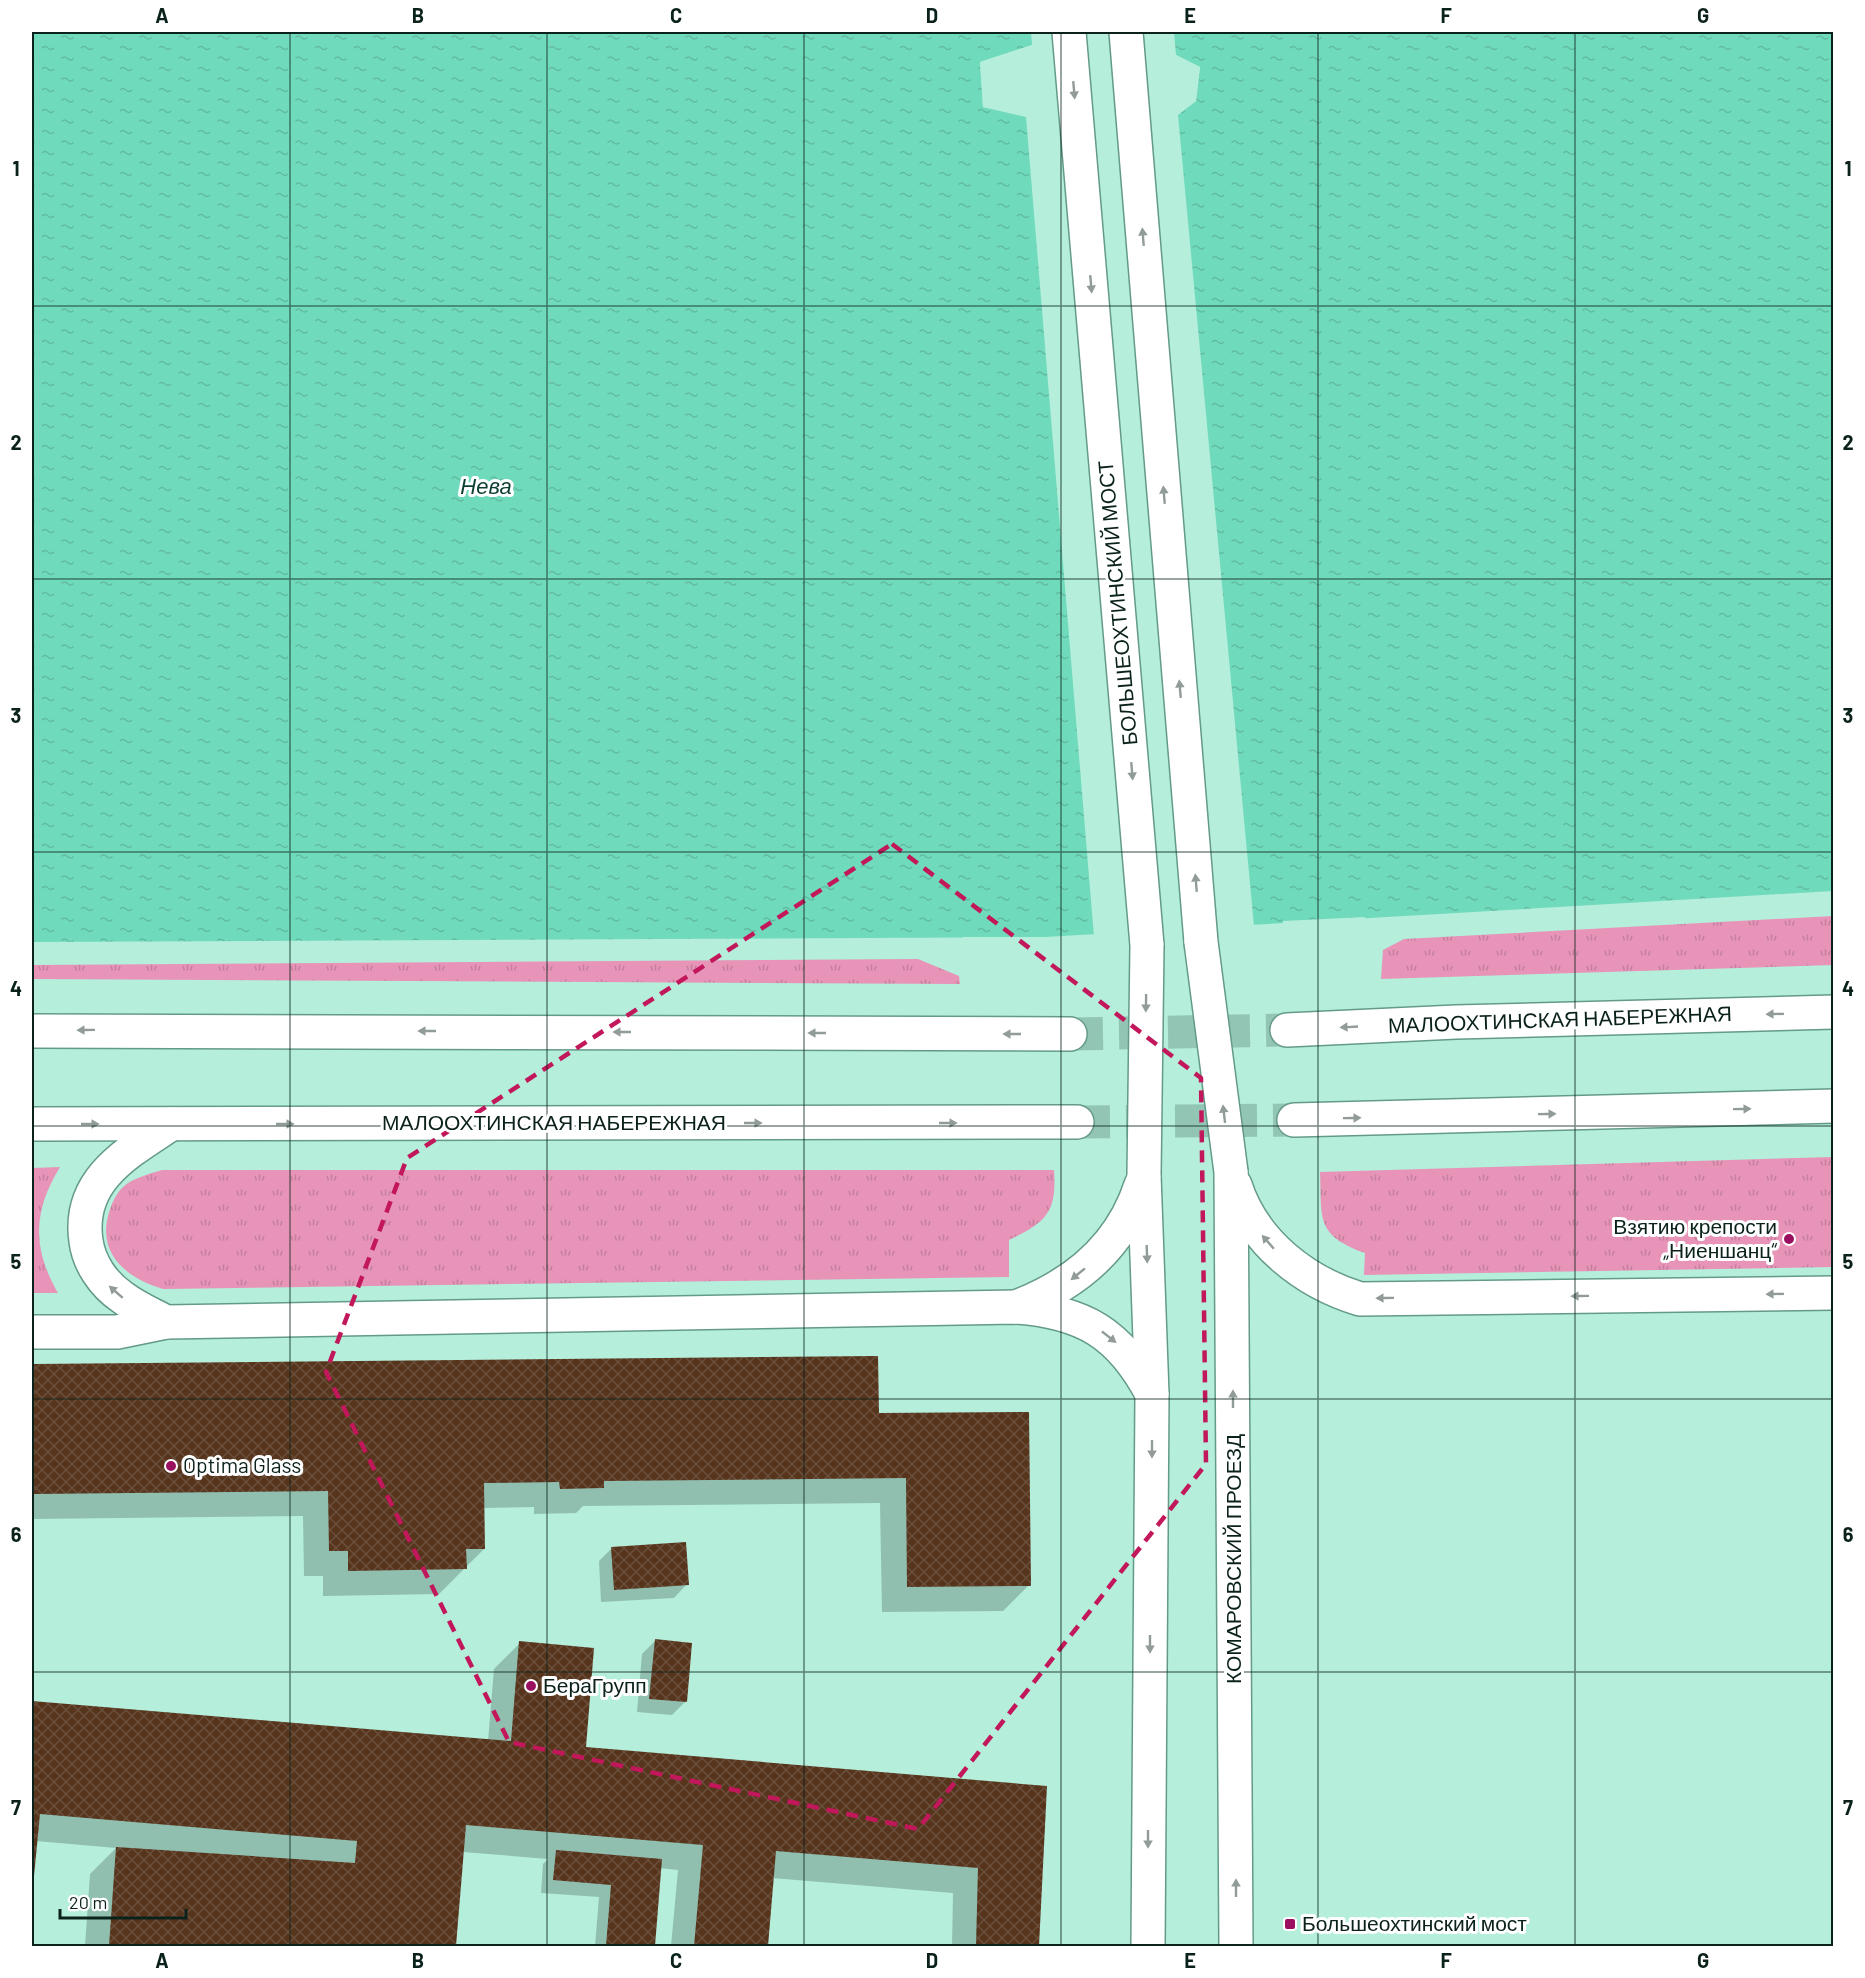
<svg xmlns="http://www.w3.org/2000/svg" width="1865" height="1978" font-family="Barlow,sans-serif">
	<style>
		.grass { fill: url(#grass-tufts) }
		.water { fill: url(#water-ripples); fill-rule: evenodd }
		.pier { fill: #b5eedb; fill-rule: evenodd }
		.shadow { fill: #0003 }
		.building { fill: url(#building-cross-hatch) }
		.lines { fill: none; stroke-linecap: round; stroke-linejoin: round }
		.primary-tunnel { stroke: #93c5b5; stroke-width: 33; stroke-dasharray: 33 16; stroke-linecap: butt }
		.secondary-casing { stroke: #649a89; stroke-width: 36 }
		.primary-casing { stroke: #649a89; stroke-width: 36 }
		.secondary { stroke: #fff; stroke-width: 33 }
		.primary { stroke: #fff; stroke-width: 33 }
		.secondary-bridge-casing { stroke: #649a89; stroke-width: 36; stroke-linecap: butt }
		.secondary-bridge { stroke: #fff; stroke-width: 33 }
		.oneway { fill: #919c99 }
		.marked { fill: none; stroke: #c2185b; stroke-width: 4.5; stroke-dasharray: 12 8; stroke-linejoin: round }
		.grid { fill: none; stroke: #0b221c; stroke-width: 1.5; stroke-opacity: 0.55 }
		.poi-dot { fill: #9a0f60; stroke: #fff; stroke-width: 2 }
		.labels { text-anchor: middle; stroke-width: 6; stroke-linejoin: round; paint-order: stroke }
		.street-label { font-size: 21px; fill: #0b221c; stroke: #fff }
		.poi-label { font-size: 21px; fill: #0b221c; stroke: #fff; text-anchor: start }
		.water-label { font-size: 22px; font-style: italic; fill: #0d3e32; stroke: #fff }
		.neatline { fill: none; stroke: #0b221c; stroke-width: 2 }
		.grid-label { font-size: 20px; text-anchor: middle; font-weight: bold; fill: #0b221c }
	</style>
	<defs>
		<pattern id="grass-tufts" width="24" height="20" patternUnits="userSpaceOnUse" patternTransform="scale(1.5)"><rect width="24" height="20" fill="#e794b8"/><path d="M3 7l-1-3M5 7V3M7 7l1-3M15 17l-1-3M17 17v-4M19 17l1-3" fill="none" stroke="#c57f9e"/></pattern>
		<pattern id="water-ripples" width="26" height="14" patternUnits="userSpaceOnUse" patternTransform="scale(1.5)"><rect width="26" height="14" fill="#70dabc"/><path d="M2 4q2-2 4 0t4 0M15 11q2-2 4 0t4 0" fill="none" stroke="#60bba1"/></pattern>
		<pattern id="building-cross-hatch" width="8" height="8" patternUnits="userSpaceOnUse" patternTransform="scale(1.5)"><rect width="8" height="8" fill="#57341c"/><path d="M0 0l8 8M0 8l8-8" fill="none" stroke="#6a4f3c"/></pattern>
	</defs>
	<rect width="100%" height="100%" fill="#b5eedb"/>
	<g class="grass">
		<polygon points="1833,916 1833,965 1381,979 1383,950 1404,939"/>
		<polygon points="918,959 959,976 960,984 32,979 32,965"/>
		<path d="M1833 1157V1267L1364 1275 1365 1253C1315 1235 1322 1219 1320 1172Z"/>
		<path d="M60 1167C33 1211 32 1248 58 1293H32V1168Z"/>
		<path d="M162 1170H1054C1057 1213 1046 1222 1009 1240V1277L163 1289C129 1279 98 1256 108 1216 111 1205 115 1195 123 1187 133 1178 149 1174 162 1170Z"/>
	</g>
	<path class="water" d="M32 32H1833V891L1045 937 32 942ZM1032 45 1176 55 1200 67 1196 101 1178 114 1026 116 983 107 980 62Z"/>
	<g class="pier">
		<path d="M1031 32H1174L1176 55 1200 67 1196 101 1178 115 1254 926 1094 937 1026 117 983 107 980 62 1032 45ZM1032 48 1175 58 1197 69 1193 99 1177 111 1026 113 986 104 983 64Z"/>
		<polygon points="1365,917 1365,920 1283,924 1283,921"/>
		<rect x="963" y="937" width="82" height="3"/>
	</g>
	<g class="shadow">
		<polygon points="877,1357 877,1415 1029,1585 1003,1611 882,1612 880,1503 583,1506 576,1513 534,1514 534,1507 483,1508 484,1549 439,1594 323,1596 323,1576 304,1576 303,1516 32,1519 32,1366"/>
		<polygon points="612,1548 687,1584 674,1598 601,1602 599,1561"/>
		<polygon points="655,1641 685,1702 672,1715 637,1712 642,1654"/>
		<polygon points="520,1643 584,1749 1045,1787 1037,1946 952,1946 953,1893 772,1878 766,1946 671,1946 678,1870 660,1868 653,1946 595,1946 599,1897 541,1893 543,1864 548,1859 463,1852 455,1946 85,1946 90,1874 116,1848 36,1841 32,1899 32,1702 488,1741 494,1669"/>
	</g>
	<g class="building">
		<polygon points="878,1356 879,1413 1029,1412 1031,1586 907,1587 906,1478 604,1481 604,1488 560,1489 559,1482 484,1483 485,1549 466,1549 467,1569 348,1571 348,1551 329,1551 328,1491 32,1494 32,1364"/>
		<polygon points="686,1542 689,1585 614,1590 611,1547"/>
		<polygon points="655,1639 692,1643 687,1702 649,1699"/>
		<polygon points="519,1641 594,1648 586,1747 1047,1786 1039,1946 976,1946 978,1868 776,1851 768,1946 694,1946 703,1845 466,1825 456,1946 109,1946 116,1847 355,1863 357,1841 40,1814 32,1897 32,1701 511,1741"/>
		<polygon points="556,1850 662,1859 655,1946 606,1946 611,1885 553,1880"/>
	</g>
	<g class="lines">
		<g class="primary-tunnel">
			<polyline points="1070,1034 1287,1030"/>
			<polyline points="1077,1122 1294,1120"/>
		</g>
		<defs>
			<g id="secondary">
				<polyline points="1069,32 1147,945"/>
				<polyline points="1126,32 1201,942"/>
				<path d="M171 1124C127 1153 77 1180 86 1241 89 1263 103 1284 122 1297 135 1307 151 1314 166 1322L1016 1307C1083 1312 1120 1333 1152 1394"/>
				<polyline points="1231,1172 1236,1946"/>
				<polyline points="1144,1175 1152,1394 1148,1946"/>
				<path d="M1235 1185C1253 1242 1304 1282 1360 1299L1834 1293"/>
				<path d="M1016 1307C1074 1285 1121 1247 1141 1185"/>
				<polyline points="32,1332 117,1332 166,1322"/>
			</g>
			<g id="primary">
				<polyline points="1287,1030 1456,1022 1834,1012"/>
				<polyline points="32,1031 1070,1034"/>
				<polyline points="1294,1120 1834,1106"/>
				<polyline points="32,1124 1077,1122"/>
			</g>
		</defs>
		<use href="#secondary" class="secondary-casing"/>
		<use href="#primary" class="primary-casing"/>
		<use href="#secondary" class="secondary"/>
		<use href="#primary" class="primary"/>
		<defs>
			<g id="secondary-bridge">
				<polyline points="1201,942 1231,1172"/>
				<polyline points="1144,1175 1147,945"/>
			</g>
		</defs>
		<use href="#secondary-bridge" class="secondary-bridge-casing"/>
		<use href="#secondary-bridge" class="secondary-bridge"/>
	</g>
	<defs><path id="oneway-solid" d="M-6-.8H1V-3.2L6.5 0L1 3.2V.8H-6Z" transform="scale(1.5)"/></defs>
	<g class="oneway">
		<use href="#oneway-solid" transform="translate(1074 90) rotate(85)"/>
		<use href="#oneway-solid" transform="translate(1143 237) rotate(-95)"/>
		<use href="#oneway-solid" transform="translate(1091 284) rotate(85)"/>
		<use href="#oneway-solid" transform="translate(1164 495) rotate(-95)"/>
		<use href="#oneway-solid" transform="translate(1180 689) rotate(-95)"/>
		<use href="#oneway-solid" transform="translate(1132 771) rotate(85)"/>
		<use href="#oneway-solid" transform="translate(1196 883) rotate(-95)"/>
		<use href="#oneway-solid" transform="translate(1146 1003) rotate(91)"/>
		<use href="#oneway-solid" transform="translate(1775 1014) rotate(179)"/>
		<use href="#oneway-solid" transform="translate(1349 1027) rotate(177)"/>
		<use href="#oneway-solid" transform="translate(86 1030) rotate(179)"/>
		<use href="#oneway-solid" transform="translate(427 1031) rotate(-180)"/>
		<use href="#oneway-solid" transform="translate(622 1032) rotate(-180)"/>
		<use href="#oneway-solid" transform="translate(817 1033) rotate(-180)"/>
		<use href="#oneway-solid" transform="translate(1012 1034) rotate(-180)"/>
		<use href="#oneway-solid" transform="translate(1742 1109) rotate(-1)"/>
		<use href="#oneway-solid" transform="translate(1224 1114) rotate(-97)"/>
		<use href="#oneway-solid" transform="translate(1547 1114) rotate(-1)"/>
		<use href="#oneway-solid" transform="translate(1352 1118) rotate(-1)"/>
		<use href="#oneway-solid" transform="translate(753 1123)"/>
		<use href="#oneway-solid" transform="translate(948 1123)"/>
		<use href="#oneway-solid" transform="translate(90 1124)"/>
		<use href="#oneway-solid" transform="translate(285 1124)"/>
		<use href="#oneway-solid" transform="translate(1268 1242) rotate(-131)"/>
		<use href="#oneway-solid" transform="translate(1147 1254) rotate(88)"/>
		<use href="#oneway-solid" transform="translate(1078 1274) rotate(141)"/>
		<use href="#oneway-solid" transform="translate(116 1292) rotate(-139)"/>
		<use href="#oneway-solid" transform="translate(1775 1294) rotate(179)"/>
		<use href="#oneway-solid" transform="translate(1580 1296) rotate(179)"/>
		<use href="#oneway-solid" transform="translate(1385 1298) rotate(179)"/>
		<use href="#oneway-solid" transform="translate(1109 1337) rotate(38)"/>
		<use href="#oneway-solid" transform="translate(1233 1399) rotate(-90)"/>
		<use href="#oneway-solid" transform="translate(1152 1449) rotate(90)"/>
		<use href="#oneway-solid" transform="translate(1150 1644) rotate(90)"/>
		<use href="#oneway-solid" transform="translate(1148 1839) rotate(90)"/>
		<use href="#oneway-solid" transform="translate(1236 1888) rotate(-90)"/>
	</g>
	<path class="marked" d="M892 844 1201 1078 1206 1464 918 1829 509 1742 326 1372 407 1158Z"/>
	<path class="grid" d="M290 32V1946M547 32V1946M804 32V1946M1061 32V1946M1318 32V1946M1575 32V1946M32 306H1834M32 579H1834M32 852H1834M32 1126H1834M32 1399H1834M32 1672H1834"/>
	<g class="poi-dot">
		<circle cx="1789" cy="1239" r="6"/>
		<circle cx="171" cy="1466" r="6"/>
		<circle cx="531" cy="1686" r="6"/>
		<rect x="1284" y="1918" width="12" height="12" rx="3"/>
	</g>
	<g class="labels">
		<g class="street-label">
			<text transform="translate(1118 603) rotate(-95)" y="7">БОЛЬШЕОХТИНСКИЙ МОСТ</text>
			<text transform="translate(1560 1020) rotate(-2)" y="7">МАЛООХТИНСКАЯ НАБЕРЕЖНАЯ</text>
			<text x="554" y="1130">МАЛООХТИНСКАЯ НАБЕРЕЖНАЯ</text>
			<text transform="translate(1234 1559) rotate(-90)" y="7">КОМАРОВСКИЙ ПРОЕЗД</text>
		</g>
		<g class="poi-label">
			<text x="1777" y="1234" text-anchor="end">Взятию крепости<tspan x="1777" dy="24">„Ниеншанц“</tspan></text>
			<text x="183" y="1473">Optima Glass</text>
			<text x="543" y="1693">БераГрупп</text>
			<text x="1302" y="1931">Большеохтинский мост</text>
		</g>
		<g class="water-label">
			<text x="486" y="494">Нева</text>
		</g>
	</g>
	<rect width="1865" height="1978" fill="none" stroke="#ffffff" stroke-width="66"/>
	<path d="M60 1909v9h126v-9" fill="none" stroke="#0b221c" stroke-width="3"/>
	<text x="69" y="1909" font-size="18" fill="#0b221c" stroke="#ffffff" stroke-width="4.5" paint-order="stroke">20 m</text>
	<rect x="33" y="33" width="1799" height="1912" class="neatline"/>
	<g class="grid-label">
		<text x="162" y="23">A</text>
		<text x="418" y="23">B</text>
		<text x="676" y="23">C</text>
		<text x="932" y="23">D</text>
		<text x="1190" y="23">E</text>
		<text x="1446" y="23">F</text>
		<text x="1703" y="23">G</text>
		<text x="16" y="176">1</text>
		<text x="1848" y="176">1</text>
		<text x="16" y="450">2</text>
		<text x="1848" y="450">2</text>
		<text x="16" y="723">3</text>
		<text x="1848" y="723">3</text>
		<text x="16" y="996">4</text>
		<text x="1848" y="996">4</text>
		<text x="16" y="1269">5</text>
		<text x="1848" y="1269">5</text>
		<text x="16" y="1542">6</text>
		<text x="1848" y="1542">6</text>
		<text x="16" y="1815">7</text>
		<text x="1848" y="1815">7</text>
		<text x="162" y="1968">A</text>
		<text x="418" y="1968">B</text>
		<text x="676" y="1968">C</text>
		<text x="932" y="1968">D</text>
		<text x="1190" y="1968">E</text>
		<text x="1446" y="1968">F</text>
		<text x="1703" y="1968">G</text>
	</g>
</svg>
